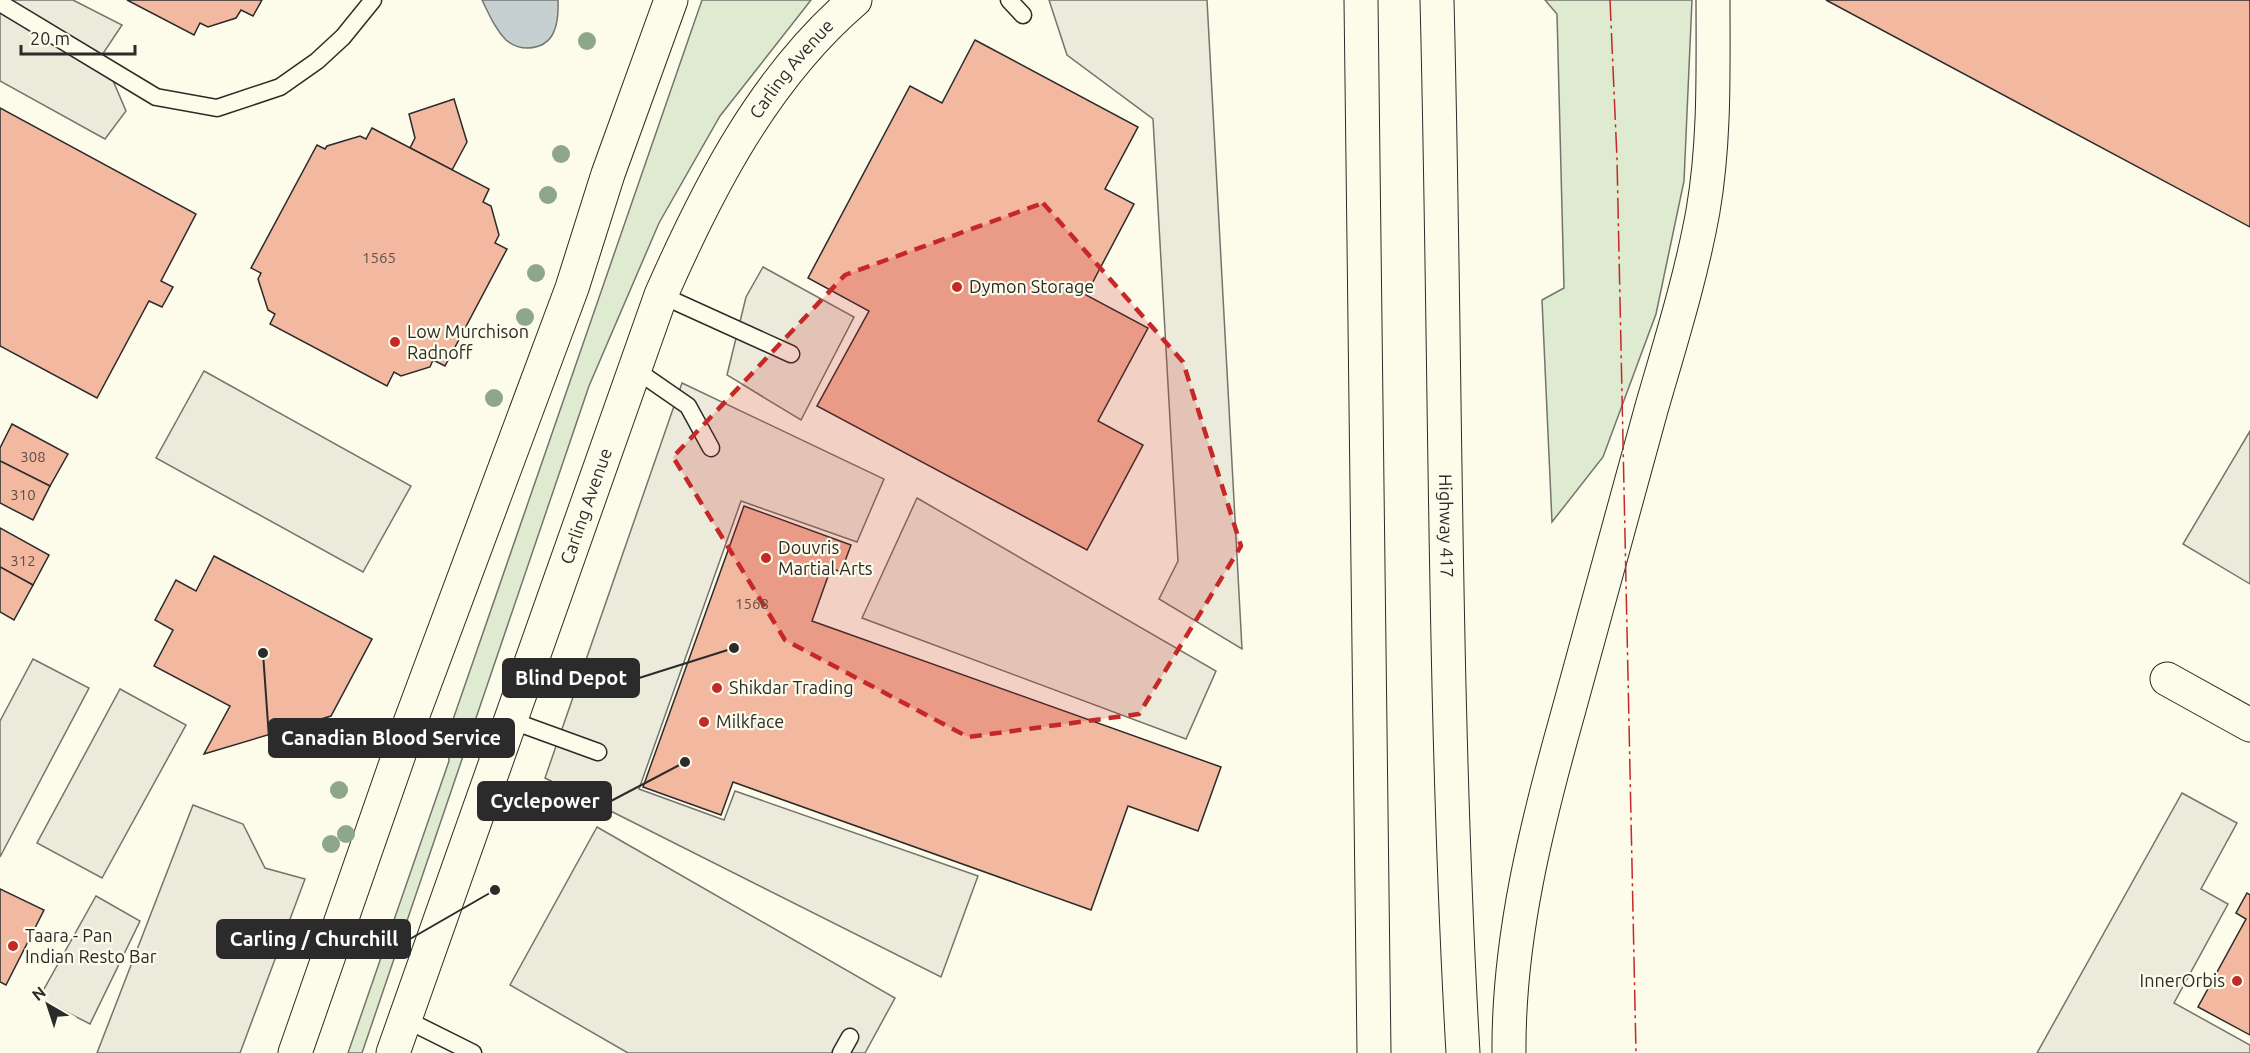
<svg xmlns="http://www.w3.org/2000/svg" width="2250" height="1053" font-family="Ubuntu,sans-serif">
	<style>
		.green { fill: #deebd1; stroke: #74746e; stroke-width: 1.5 }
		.parking { fill: #eceadb; stroke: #74746e; stroke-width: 1.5 }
		.water { fill: #c7d0d0; stroke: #74746e; stroke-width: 1.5 }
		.building { fill: #f2b8a0; stroke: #2b2b2b; stroke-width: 1.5 }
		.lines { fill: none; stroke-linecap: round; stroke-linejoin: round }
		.lane-casing { stroke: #2b2b2b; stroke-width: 19 }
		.street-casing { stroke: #2b2b2b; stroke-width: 35 }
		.primary-casing { stroke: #2b2b2b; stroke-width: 35 }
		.highway-casing { stroke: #2b2b2b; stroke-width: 35 }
		.lane { stroke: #fdfbea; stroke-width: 16 }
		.street { stroke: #fdfbea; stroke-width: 33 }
		.primary { stroke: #fdfbea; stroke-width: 33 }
		.highway { stroke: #fdfbea; stroke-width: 33 }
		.power { stroke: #c62828; stroke-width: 1.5; stroke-dasharray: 21 4.5 3 4.5; stroke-linecap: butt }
		.tree { fill: #8ea78a }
		.marked { fill: #c62828; fill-opacity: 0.2; stroke: #c62828; stroke-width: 4.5; stroke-dasharray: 12 8; stroke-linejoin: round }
		.poi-dot { fill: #c62828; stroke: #fdfbea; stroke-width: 2 }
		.labels { text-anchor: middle; stroke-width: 4.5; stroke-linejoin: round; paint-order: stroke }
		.number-label { font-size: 15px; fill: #5d4e48 }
		.street-label { font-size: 18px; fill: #2b2b2b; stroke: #fdfbea }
		.poi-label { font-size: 18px; fill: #2b2b2b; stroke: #fdfbea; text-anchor: start }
		.leader { fill: none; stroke: #2b2b2b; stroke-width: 2 }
		.callout-dot { fill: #2b2b2b; stroke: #fdfbea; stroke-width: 2 }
		.callout { fill: #2b2b2b; stroke: #2b2b2b; stroke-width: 2 }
		.callout-label { font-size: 20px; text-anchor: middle; font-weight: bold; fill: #fff }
	</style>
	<rect width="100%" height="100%" fill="#fdfbea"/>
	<g class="green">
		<polygon points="702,0 811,0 720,116 659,223 589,386 362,1053 348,1053 449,761 448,734"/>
		<polygon points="1545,0 1692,0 1684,181 1656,314 1603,457 1552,522 1542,300 1564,288 1557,14"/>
	</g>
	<g class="parking">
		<polygon points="0,0 73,0 122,25 102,55 126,111 105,139 0,81"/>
		<polygon points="1049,0 1207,0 1242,649 1159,599 1178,561 1153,119 1067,55"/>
		<polygon points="763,267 854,317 801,420 727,375 746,297"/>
		<polygon points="204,371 411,486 363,572 156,458"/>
		<polygon points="682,383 884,479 857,542 741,501 639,789 724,820 735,791 978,876 941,977 545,778"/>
		<polygon points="2250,431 2250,584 2183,544"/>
		<polygon points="917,498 1216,671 1186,739 862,618"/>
		<polygon points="33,659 89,688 0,857 0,721"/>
		<polygon points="120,689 186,725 102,878 37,843"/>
		<polygon points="2182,793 2237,823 2201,889 2228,904 2174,1003 2250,1045 2250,1053 2037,1053"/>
		<polygon points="193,805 243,824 265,868 305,879 240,1053 97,1053"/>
		<polygon points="597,827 895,998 865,1053 628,1053 510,985"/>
		<polygon points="96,896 140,921 90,1024 39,998"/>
	</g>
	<path class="water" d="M482 0H558C559 24 555 47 528 48 521 48 512 45 506 40 495 29 489 14 482 0Z"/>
	<g class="building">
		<polygon points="127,0 262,0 253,16 241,10 236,18 208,27 200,23 194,35"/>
		<polygon points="1826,0 2250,0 2250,227"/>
		<polygon points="975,40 1138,127 1105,189 1134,204 1086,295 1148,328 1098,421 1143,445 1087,550 817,406 869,311 808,278 910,86 942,103"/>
		<polygon points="454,99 467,142 452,170 410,148 415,138 409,114"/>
		<polygon points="0,108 196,214 161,281 173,287 162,307 149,301 97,398 0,346"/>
		<polygon points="372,128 489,189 483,202 491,206 499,235 495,243 507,249 445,366 433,360 430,367 401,376 394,372 387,386 270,324 275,314 268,310 258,279 261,273 251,268 317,145 325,149 327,146 360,136 366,139"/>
		<polygon points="12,424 68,454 50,486 0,461 0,448"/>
		<polygon points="0,461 50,486 33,520 0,503"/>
		<polygon points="744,506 851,545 841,572 831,568 812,621 1221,767 1198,831 1128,806 1091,910 733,782 721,815 643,787"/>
		<polygon points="0,528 49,555 33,585 0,567"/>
		<polygon points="214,556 372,639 331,716 204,754 230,706 154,666 173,630 155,620 176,580 196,591"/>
		<polygon points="0,567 33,585 14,620 0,612"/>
		<polygon points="0,889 44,910 6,985 0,982"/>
		<polygon points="2247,893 2250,895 2250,1035 2198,1007 2246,919 2236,913"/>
	</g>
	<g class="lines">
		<defs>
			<g id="lane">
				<polyline points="1009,0 1023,15"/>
				<polyline points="0,3 156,97 217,108 280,87 317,61 343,37 373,0"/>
				<polyline points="661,295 791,354"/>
				<polyline points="633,368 688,406 711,448"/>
				<polyline points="510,720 598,752"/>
				<polyline points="405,1019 473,1053"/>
				<polyline points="841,1053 850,1037"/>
			</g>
			<polyline id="street" points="2167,679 2250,725"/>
			<g id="primary">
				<polyline points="295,1053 411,720 572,288 608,174 671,0"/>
				<path id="s1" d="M393 1053 661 295C708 188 764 78 855 0"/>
			</g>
			<g id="highway">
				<polyline points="1361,0 1374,1053"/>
				<path id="s2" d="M1437 0C1446 351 1443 702 1463 1053"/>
				<path d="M1509 1053C1508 938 1537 823 1568 713 1596 612 1624 511 1651 410 1670 344 1691 278 1703 211 1715 141 1713 70 1713 0"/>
			</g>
		</defs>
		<use href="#lane" class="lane-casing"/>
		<use href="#street" class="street-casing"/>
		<use href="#primary" class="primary-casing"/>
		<use href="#highway" class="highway-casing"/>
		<use href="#lane" class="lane"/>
		<use href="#street" class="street"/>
		<use href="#primary" class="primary"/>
		<use href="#highway" class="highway"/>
		<polyline class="power" points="1610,0 1617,159 1636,1053"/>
	</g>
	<g class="tree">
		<circle cx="587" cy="41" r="9"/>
		<circle cx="561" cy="154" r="9"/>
		<circle cx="548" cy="195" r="9"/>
		<circle cx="536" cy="273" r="9"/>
		<circle cx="525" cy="317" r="9"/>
		<circle cx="494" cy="398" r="9"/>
		<circle cx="339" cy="790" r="9"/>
		<circle cx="346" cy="834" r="9"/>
		<circle cx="331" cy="844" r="9"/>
	</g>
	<path class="marked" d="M1043 203 1183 362 1241 546 1139 714 968 737 785 640 673 457 845 275Z"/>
	<g class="poi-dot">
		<circle cx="957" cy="287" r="6"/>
		<circle cx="395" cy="342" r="6"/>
		<circle cx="766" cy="558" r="6"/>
		<circle cx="717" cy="688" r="6"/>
		<circle cx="704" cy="722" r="6"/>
		<circle cx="13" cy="946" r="6"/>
		<circle cx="2237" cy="981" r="6"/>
	</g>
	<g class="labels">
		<g class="number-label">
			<text x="379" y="263">1565</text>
			<text x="33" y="462">308</text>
			<text x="23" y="500">310</text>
			<text x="23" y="566">312</text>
			<text x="752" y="609">1568</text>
		</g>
		<g class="street-label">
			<text dy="6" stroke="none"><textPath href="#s1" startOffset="1066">Carling Avenue</textPath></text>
			<text dy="6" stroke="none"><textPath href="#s1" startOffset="580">Carling Avenue</textPath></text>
			<text dy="6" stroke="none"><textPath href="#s2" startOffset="526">Highway 417</textPath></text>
		</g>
		<g class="poi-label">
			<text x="969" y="293">Dymon Storage</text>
			<text x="407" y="338">Low Murchison<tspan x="407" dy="21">Radnoff</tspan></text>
			<text x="778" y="554">Douvris<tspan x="778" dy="21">Martial Arts</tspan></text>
			<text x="729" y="694">Shikdar Trading</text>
			<text x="716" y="728">Milkface</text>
			<text x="25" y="942">Taara - Pan<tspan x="25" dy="21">Indian Resto Bar</tspan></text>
			<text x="2225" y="987" text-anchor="end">InnerOrbis</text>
		</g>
	</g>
	<path class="leader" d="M734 648L639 678M263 653L269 738M685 762L611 801M495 890L410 939"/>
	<g class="callout-dot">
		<circle cx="734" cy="648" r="6"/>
		<circle cx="263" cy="653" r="6"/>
		<circle cx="685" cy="762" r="6"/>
		<circle cx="495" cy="890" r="6"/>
	</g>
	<g class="callout">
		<rect x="503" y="659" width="136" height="38" rx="6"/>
		<rect x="269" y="719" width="245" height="38" rx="6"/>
		<rect x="478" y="782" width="133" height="38" rx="6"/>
		<rect x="217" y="920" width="193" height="38" rx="6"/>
	</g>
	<g class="callout-label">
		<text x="571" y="685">Blind Depot</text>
		<text x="391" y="745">Canadian Blood Service</text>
		<text x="545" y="808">Cyclepower</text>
		<text x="314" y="946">Carling / Churchill</text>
	</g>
	<g transform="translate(48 1005) rotate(321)" stroke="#fdfbea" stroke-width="4.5" paint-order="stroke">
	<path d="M0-4.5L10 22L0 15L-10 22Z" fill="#2b2b2b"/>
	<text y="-9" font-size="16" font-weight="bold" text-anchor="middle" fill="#2b2b2b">N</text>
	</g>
	<path d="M21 45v9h114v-9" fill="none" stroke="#2b2b2b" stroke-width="3"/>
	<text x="30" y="45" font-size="18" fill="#2b2b2b" stroke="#fdfbea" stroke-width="4.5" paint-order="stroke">20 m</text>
</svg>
